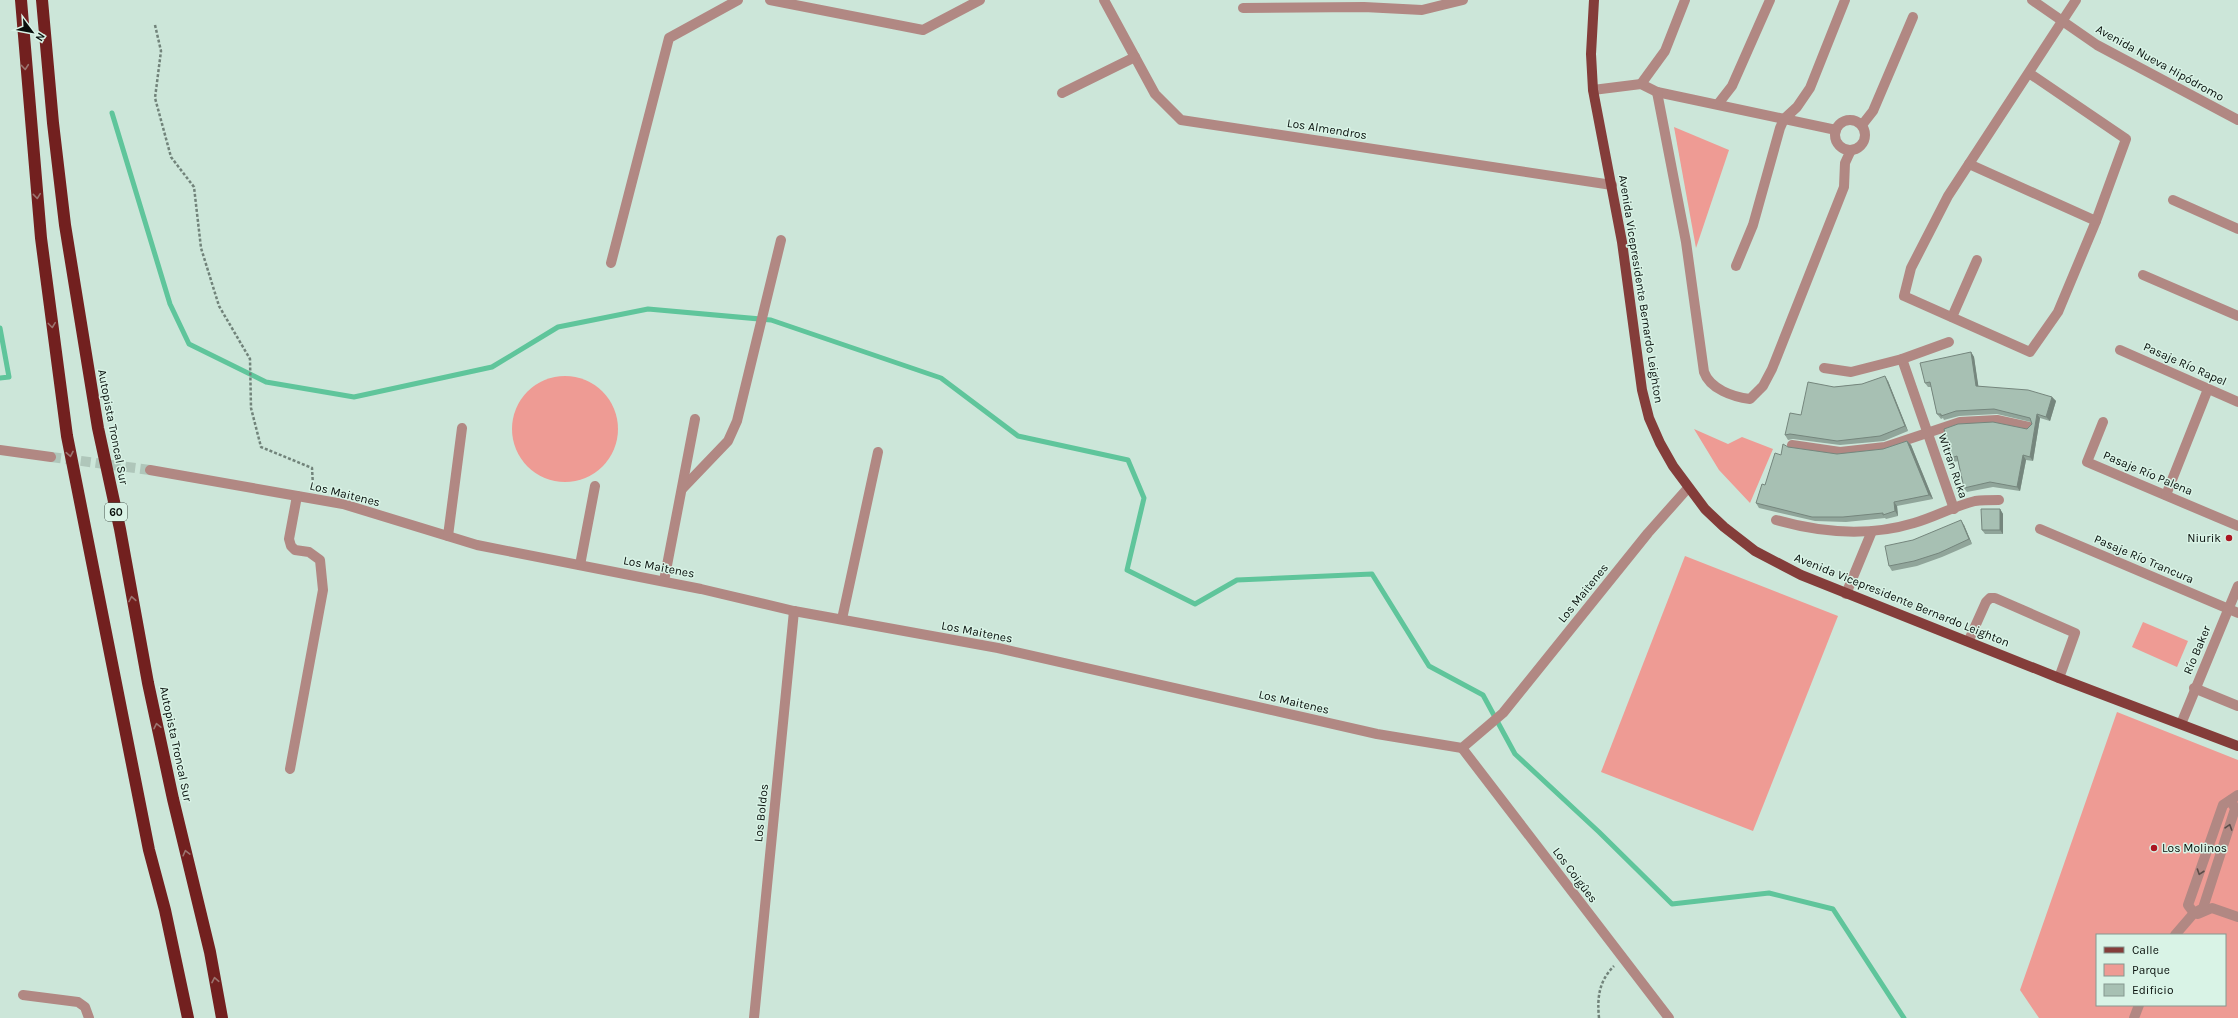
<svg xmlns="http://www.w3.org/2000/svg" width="2238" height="1018" font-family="Karla,sans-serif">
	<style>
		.green { fill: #ee9b94; fill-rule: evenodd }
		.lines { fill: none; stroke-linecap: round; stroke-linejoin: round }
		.stream { stroke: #5fc59b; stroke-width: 5 }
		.minor-tunnel { stroke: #afc6ba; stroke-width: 10; stroke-dasharray: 10 5; stroke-linecap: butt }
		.path { stroke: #71837a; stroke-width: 2.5; stroke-dasharray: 3 2; stroke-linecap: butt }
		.minor { stroke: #b18883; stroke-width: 10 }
		.major { stroke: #843d3a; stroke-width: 10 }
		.highway { stroke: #72201f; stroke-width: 12 }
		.wall { fill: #90a59a }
		.shaded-wall { fill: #75867d }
		.building { fill: #a7c0b3; stroke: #75867d }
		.oneway { stroke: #9b746f }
		.oneway2 { stroke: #5c4c48 }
		.poi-dot { fill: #aa1521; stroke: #d9f3e6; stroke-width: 1.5 }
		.labels { text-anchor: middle; stroke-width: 3; stroke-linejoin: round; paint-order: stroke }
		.shield { fill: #d9f3e6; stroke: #47544d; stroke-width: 1 }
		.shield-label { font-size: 11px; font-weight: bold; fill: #08100c }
		.street-label { font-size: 12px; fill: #08100c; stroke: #d9f3e6 }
		.poi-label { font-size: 12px; fill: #08100c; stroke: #d9f3e6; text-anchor: end }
	</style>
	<rect width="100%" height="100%" fill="#cce6d9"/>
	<g class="green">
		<polygon points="1674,127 1729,150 1696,248"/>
		<circle cx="565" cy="429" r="53"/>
		<polygon points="1694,429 1728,444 1742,437 1773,449 1750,503 1719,470"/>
		<polygon points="1685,556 1838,616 1753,831 1601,772"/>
		<polygon points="2143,622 2188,641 2177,667 2132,647"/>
		<path d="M2117 712 2238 760V1018H2039L2020 990ZM2097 935H2225V1005H2097Z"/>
	</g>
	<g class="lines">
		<g class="stream">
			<polyline points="112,113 170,304 189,344 266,382 354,397 492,367 558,327 648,309 771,320 941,378 1018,436 1128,460 1144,498 1127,570 1195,604 1237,580 1372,574 1429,666 1483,695 1515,754 1599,832 1672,904 1769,893 1833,909 1904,1018"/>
			<polyline points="0,328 9,377 0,378"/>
		</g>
		<polyline class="minor-tunnel" points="51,457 150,470"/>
		<g class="path">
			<polyline points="155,25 161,51 155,98 171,157 194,187 201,248 219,306 250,359 251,408 261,447 312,468 313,486"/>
			<path d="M1599 1018C1597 997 1599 981 1614 966"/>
		</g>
		<g class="minor">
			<polyline points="770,0 923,30 980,0"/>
			<polyline points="1104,0 1155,94 1181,120 1612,185"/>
			<polyline points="2032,0 2097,45 2238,120"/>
			<polyline points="1243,8 1364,7 1422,10 1463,0"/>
			<polyline points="2029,73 2126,139 2096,221 2058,312 2030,352 1904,296 1911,268 1948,196 2076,0"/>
			<polyline points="1641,84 1665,51 1685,0"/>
			<polyline points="1593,90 1641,84 1657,92 1836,130"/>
			<path d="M1657 92 1686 242 1704 372C1710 389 1733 397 1750 399L1763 386 1772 369 1844 187 1845 163 1851 150"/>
			<polyline points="1062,93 1135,57"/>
			<polyline points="1718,104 1732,86 1770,0"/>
			<circle cx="1850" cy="135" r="15"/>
			<polyline points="1862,125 1873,111 1913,17"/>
			<polyline points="1969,164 2096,221"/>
			<polyline points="2173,200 2238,229"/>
			<polyline points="611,263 669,38 738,0"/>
			<polyline points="1736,266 1753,225 1780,128 1784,119 1797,107 1810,88 1845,0"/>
			<polyline points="2143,275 2238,316"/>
			<polyline points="1952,317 1977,260"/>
			<polyline points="2120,350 2238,402"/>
			<polyline points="1902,359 1954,509"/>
			<polyline points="1824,368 1851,372 1902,359 1949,342"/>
			<polyline points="2103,422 2087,462 2238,526"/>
			<polyline points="1792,445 1840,452 1885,447 1960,422 1997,420 2029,427"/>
			<polyline points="0,450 51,457"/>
			<polyline points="150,470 343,504 477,545 701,589 794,611 998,648 1377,734 1462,748 1503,713 1648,533 1688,488"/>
			<polyline points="682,489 728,441 737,421 781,240"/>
			<polyline points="2166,495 2208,389"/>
			<path d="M1776 520C1822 533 1868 537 1914 523 1935 517 1954 506 1975 501 1983 500 1992 500 1999 500"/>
			<polyline points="2040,529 2238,613"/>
			<polyline points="448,536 462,428"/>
			<polyline points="580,565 595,486"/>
			<polyline points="664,581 695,419"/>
			<polyline points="1846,594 1872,531"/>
			<polyline points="842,619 878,452"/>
			<polyline points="1969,640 1986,602 1990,598 1995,598 2075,633 2059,678"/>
			<polyline points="2194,688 2238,706"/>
			<polyline points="2181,724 2238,586"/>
			<polyline points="1462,748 1669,1018"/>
			<polyline points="290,769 323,590 320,560 309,552 295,550 291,546 289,539 297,496"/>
			<polyline points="2194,913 2188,905 2223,805 2238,795"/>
			<polyline points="2198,914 2212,908 2238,917"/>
			<polyline points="2175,935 2194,913 2203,908 2235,809 2231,800"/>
			<polyline points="23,995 78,1002 85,1007 89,1018"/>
			<polyline points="754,1018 794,611"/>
			<polyline points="2134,1018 2139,1005"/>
		</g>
		<polyline class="major" points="1594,0 1591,54 1593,90 1622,242 1642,390 1649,418 1660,443 1673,466 1705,509 1724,527 1755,551 1801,575 2059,678 2238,746"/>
		<g class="highway">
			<polyline points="21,0 41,238 67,436 149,850 165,910 188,1018"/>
			<polyline points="42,0 53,123 65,225 98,428 120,529 148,683 173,799 210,952 222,1018"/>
		</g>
	</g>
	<g class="wall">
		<polygon points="1971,352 1974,357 1978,386 2052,397 2056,401 2050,421 2040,418 2033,461 2026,460 2020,491 1993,487 1967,492 1964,488 1958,461 1954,462 1951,458 2027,429 2032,424 2031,422 1997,414 1959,416 1944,420 1943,418 1941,419 1937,414 1931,387 1928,387 1925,383"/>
		<polygon points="1888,381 1908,431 1884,441 1840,445 1793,439 1788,440 1785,435 1834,387 1862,384"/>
		<polygon points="1907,441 1911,445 1933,499 1897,506 1898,516 1886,519 1885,518 1846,522 1815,521 1759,508 1756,503 1781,455 1837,454 1883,449"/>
		<polygon points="2000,509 2003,514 2003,534 1985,534 1982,530"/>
		<polygon points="1964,525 1972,544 1942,557 1917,566 1892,571 1889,566 1913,540"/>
	</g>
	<g class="shaded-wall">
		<polygon points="1971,352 1974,357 1979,390 1976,386"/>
		<polygon points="1885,376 1888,381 1908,431 1905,426"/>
		<polygon points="2052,397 2056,401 2050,421 2046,417"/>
		<polygon points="2037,414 2040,418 2033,461 2030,457"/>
		<polygon points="1907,441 1911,445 1933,499 1929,495"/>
		<polygon points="2023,455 2026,460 2020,491 2017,487"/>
		<polygon points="1894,502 1897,506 1898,516 1895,511"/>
		<polygon points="2000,509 2003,514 2003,534 2000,530"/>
		<polygon points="1961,520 1964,525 1972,544 1969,539"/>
	</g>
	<g class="building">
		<polygon points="1971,352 1976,386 2028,390 2052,397 2046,417 2037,414 2030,457 2023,455 2017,487 1990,482 1964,488 1957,456 1951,458 1944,429 1958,424 1993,422 2027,429 2032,424 2030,418 1994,409 1956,411 1941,416 1941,414 1937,414 1930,382 1925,383 1920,363"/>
		<polygon points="1885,376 1905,426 1880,436 1837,441 1790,434 1785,435 1790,413 1801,415 1808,382 1834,387 1862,384"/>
		<polygon points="1907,441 1929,495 1894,502 1895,511 1883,515 1883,513 1843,517 1812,517 1756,503 1762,484 1765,485 1775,453 1781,455 1783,444 1788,447 1837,454 1883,449"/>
		<polygon points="1981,509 2000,509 2000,530 1982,530"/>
		<polygon points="1961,520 1969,539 1939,553 1914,561 1889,566 1885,546 1913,540"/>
	</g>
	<defs><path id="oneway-chevron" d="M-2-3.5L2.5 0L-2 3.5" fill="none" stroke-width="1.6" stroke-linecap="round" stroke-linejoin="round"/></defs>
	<g class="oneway">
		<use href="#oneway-chevron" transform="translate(25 67) rotate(85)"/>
		<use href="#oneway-chevron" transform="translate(37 196) rotate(84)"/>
		<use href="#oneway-chevron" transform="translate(52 325) rotate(83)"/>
		<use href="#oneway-chevron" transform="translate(70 454) rotate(79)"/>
		<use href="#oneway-chevron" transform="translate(132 599) rotate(-100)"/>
		<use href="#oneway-chevron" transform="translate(157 726) rotate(-102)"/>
		<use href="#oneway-chevron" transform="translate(186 853) rotate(-104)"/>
		<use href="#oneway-chevron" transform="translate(215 980) rotate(-101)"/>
	</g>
	<g class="oneway2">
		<use href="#oneway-chevron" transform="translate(2229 827) rotate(-72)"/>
		<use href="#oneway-chevron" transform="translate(2200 872) rotate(109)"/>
	</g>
	<g class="poi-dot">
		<circle cx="2229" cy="538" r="4"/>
		<circle cx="2154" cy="848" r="4"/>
	</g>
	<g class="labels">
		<rect class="shield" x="105" y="503" width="22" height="18" rx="3"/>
		<g class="shield-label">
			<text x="116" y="516">60</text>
		</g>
		<g class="street-label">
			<text transform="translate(2160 63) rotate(29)" y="4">Avenida Nueva Hipódromo</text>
			<text transform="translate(1327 129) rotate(9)" y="4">Los Almendros</text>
			<text transform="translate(1641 289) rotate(81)" y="4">Avenida Vicepresidente Bernardo Leighton</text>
			<text transform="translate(2185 364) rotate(24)" y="4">Pasaje Río Rapel</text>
			<text transform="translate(113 427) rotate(79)" y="4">Autopista Troncal Sur</text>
			<text transform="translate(1953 466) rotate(71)" y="4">Witran Ruka</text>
			<text transform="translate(2148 473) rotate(23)" y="4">Pasaje Río Palena</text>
			<text transform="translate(345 494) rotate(14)" y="4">Los Maitenes</text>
			<text transform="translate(2144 559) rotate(23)" y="4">Pasaje Río Trancura</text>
			<text transform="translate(659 567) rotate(11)" y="4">Los Maitenes</text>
			<text transform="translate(1583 593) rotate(-51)" y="4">Los Maitenes</text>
			<text transform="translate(1902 600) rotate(22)" y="4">Avenida Vicepresidente Bernardo Leighton</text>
			<text transform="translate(977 632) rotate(11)" y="4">Los Maitenes</text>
			<text transform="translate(2197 650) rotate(-67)" y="4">Río Baker</text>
			<text transform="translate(1294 702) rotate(13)" y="4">Los Maitenes</text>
			<text transform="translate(176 744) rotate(78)" y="4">Autopista Troncal Sur</text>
			<text transform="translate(761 813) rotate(-84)" y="4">Los Boldos</text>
			<text transform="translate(1575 875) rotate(53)" y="4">Los Coigûes</text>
		</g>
		<g class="poi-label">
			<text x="2221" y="542">Niurik</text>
			<text x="2162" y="852" text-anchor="start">Los Molinos</text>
		</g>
	</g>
	<rect x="2096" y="934" width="130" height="72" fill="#d9f3e6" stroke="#85988f"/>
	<rect x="2104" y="947" width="20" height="6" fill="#843d3a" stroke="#85988f"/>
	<text x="2132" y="954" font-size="12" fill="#08100c">Calle</text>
	<rect x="2104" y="964" width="20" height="12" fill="#ee9b94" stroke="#85988f"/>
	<text x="2132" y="974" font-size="12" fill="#08100c">Parque</text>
	<rect x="2104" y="984" width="20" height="12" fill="#a7c0b3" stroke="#85988f"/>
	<text x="2132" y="994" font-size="12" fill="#08100c">Edificio</text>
	<g transform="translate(32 32) rotate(122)" stroke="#d9f3e6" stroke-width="3" paint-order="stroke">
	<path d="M0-3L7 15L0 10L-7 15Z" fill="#08100c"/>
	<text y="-6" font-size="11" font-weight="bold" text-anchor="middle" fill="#08100c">N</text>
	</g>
</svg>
